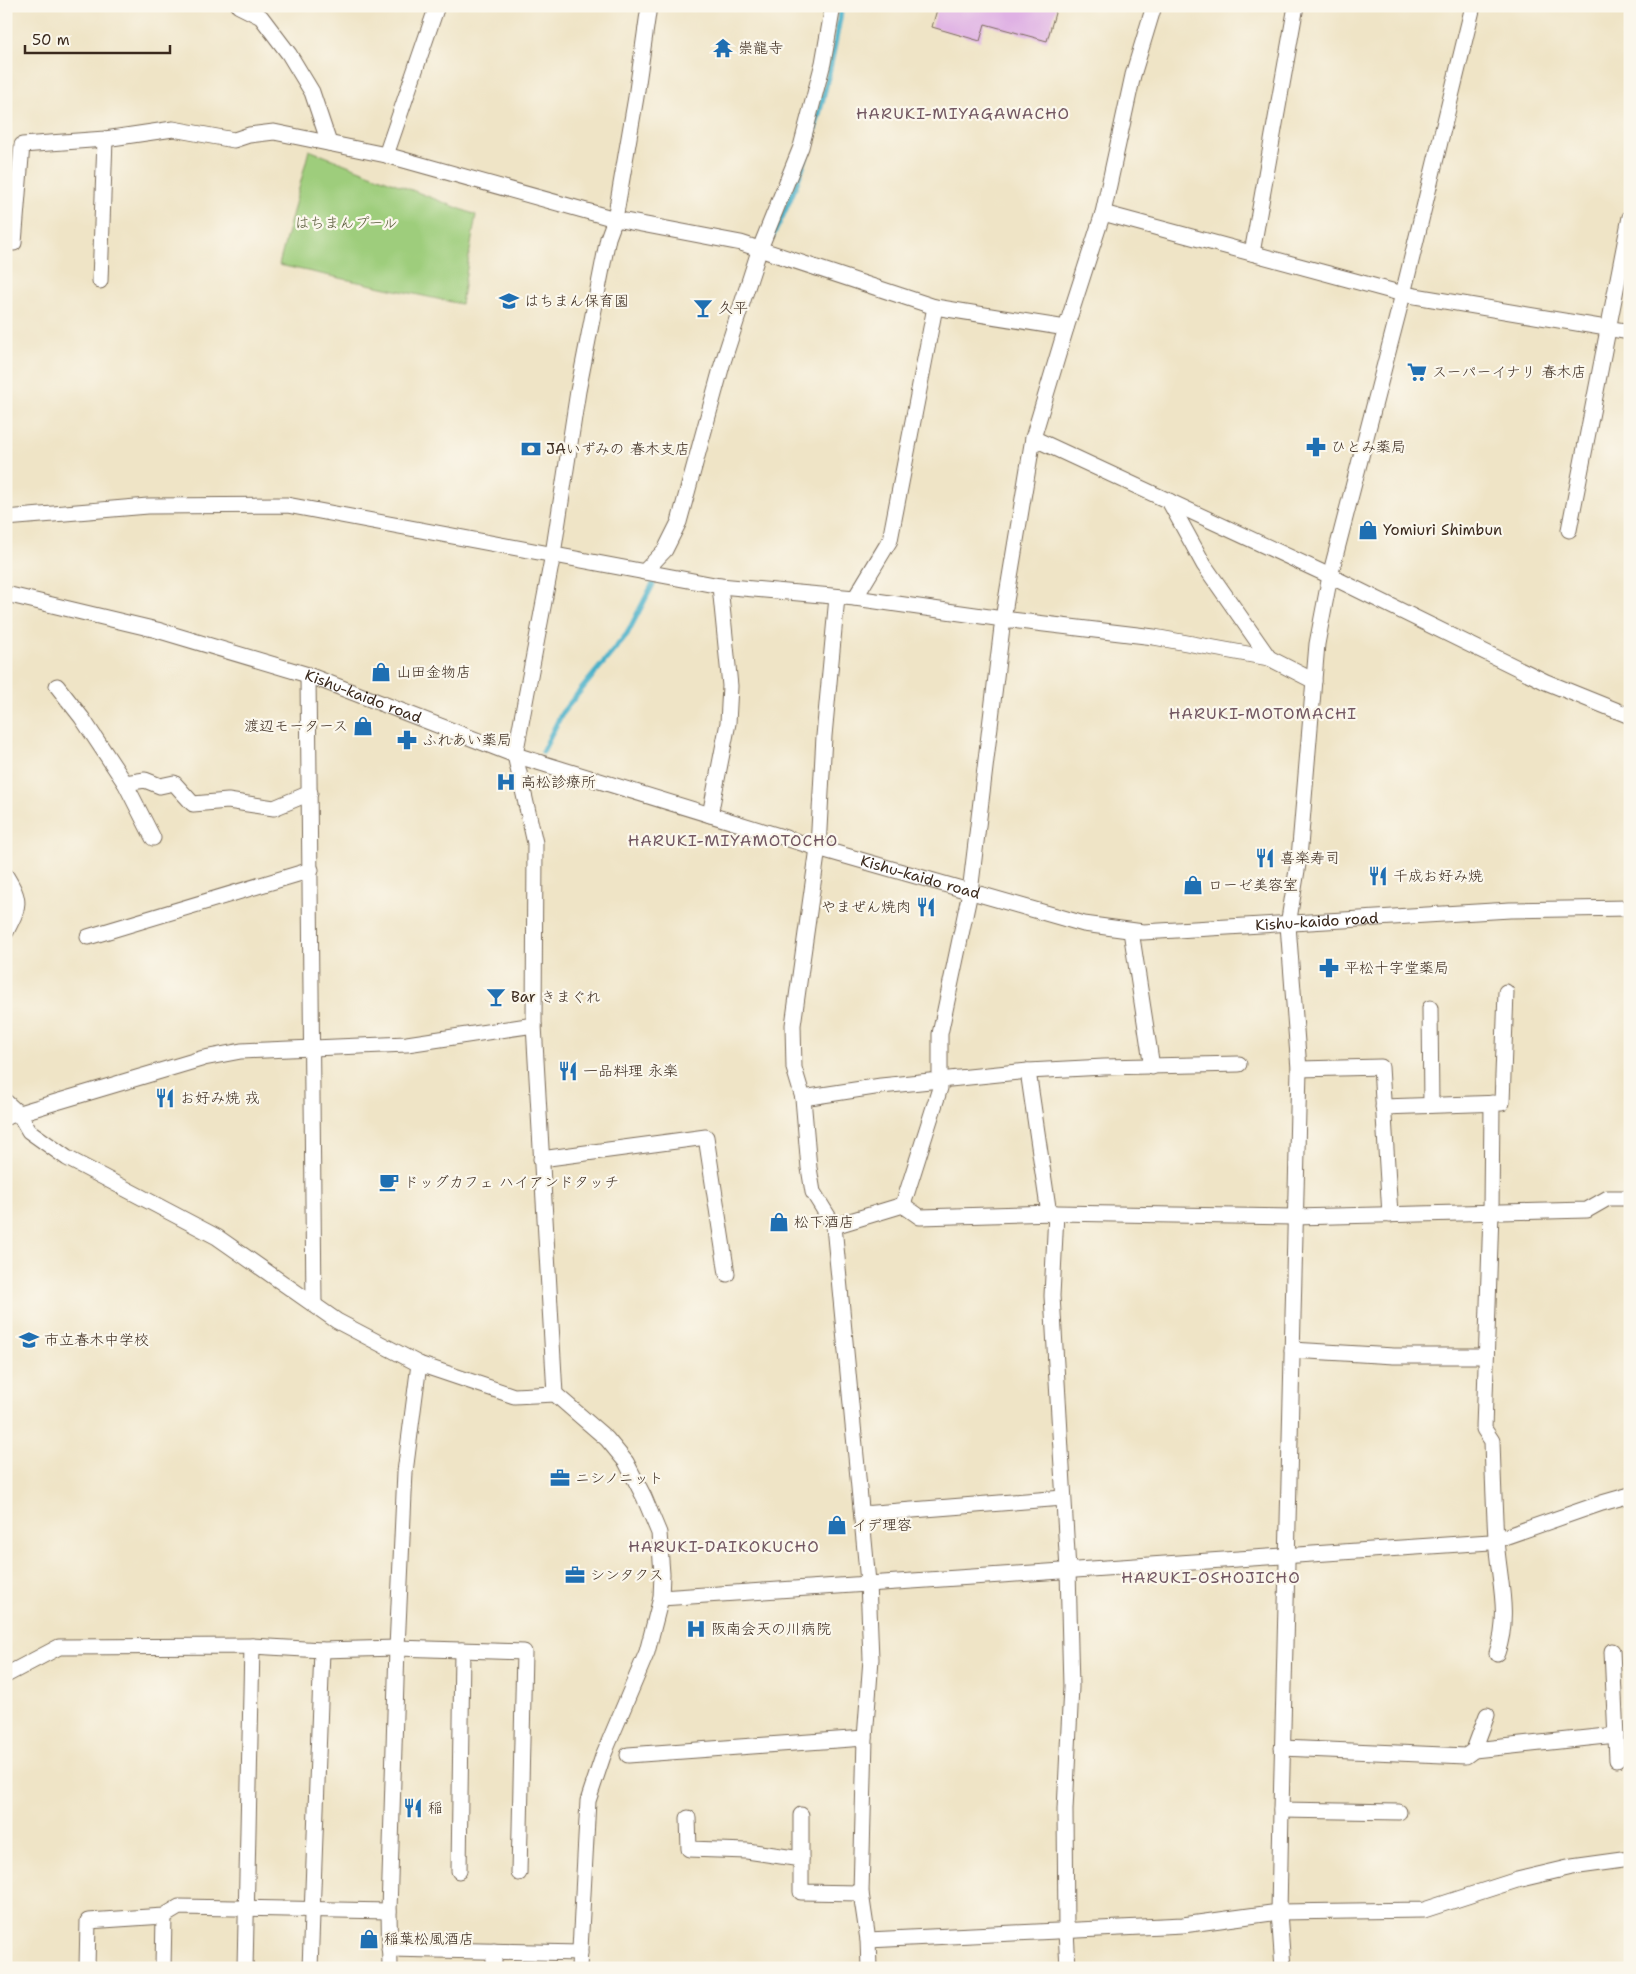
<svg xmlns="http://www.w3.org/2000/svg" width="1636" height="1974" font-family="'Shantell Sans','Klee One',sans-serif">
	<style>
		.green { fill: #9ecd7b; stroke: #6c7c4c }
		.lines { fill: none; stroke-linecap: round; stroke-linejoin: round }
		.stream { stroke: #4ab1c9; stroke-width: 5.5 }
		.building { fill: #dfb1e4 }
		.street-casing { stroke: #7a6b59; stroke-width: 17 }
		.street { stroke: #fff; stroke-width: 15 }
		.labels { text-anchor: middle; stroke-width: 4.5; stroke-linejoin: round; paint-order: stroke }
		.poi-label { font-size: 15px; fill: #3b2a1e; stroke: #fbf7ec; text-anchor: start }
		.park-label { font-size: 15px; fill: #595b3a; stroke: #fbf7ec }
		.street-label { font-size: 15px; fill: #3b2a1e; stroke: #fbf7ec }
		.neighbourhood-label { font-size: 16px; letter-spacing: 1px; fill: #745963; stroke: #fbf7ec }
	</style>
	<rect width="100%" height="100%" fill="#fbf7ec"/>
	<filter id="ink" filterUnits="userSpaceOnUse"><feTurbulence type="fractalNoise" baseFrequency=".02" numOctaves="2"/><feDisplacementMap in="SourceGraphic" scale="10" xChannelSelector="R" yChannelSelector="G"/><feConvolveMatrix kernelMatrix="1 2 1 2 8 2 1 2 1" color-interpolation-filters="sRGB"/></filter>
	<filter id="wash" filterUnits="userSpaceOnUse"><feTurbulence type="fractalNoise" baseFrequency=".0096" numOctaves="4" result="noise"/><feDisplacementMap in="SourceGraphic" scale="20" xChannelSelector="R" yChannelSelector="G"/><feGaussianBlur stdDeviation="1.12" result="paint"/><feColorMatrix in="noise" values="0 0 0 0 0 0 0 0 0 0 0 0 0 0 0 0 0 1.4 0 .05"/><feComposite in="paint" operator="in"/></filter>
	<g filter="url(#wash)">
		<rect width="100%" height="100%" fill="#efe4c6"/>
		<polygon class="green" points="309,150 476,215 461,304 279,265"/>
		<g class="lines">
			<g class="stream">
				<path d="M772 237C810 166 828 85 842 6"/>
				<polyline points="543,751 562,713 627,634 653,584"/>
			</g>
		</g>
		<g id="blocks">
			<polygon class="building" points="938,6 1057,6 1047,41 985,24 980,41 932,27"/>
		</g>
	</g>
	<g filter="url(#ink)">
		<use href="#blocks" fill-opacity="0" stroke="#7a6b59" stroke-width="1"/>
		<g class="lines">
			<defs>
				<g id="street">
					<polyline points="239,6 261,17 289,54 312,92 329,143"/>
					<polyline points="386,155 437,6"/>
					<polyline points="1103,213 1403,294 1630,332"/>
					<polyline points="14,243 22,145 105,139 173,129 234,140 249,135 274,132 386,155 615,219 741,243 935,307 1066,328"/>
					<polyline points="1252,253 1296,6"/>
					<polyline points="100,281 105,139"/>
					<polyline points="1033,438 1330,576 1546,682 1630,716"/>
					<polyline points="1169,501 1204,565 1269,658"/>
					<polyline points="6,518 148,506 287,505 720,586 855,598 1003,619 1154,637 1269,658 1314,681"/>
					<polyline points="1569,530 1630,217"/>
					<polyline points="644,572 665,550 679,522 722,365 759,251 801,147 823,63 833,6"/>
					<path id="s1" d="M6 594 157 630 308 675 515 755 818 848 1084 924 1143 932 1510 910 1630 908"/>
					<polyline points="837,597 824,736 818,848 793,1025 794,1068 803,1098 809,1168 813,1192 834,1226 868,1582 871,1659 865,1738 861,1893 868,1940 869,1968"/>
					<polyline points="855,598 890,540 935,307"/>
					<polyline points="308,675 314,1305"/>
					<polyline points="57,686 82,718 125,783 153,838"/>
					<polyline points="125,783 145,780 160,786 174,783 193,804 228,801 274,808 310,793"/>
					<polyline points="710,815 728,723 730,686 720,586"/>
					<path d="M6 876C22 902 19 906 6 932"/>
					<polyline points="1131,931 1152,1067"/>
					<polyline points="88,937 311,870"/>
					<polyline points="1430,1008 1431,1105"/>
					<polyline points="1299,1069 1381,1067 1390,1215"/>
					<polyline points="1028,1071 1049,1214"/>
					<polyline points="803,1098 881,1086 1028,1071 1104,1067 1239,1064"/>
					<polyline points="6,1102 19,1114 29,1131 67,1158 217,1237 337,1321 419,1364 514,1396 555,1394 607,1439 626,1462 644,1497 659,1533 662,1574 661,1598 647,1652 603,1756 588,1801 579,1968"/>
					<path d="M1492 1103 1491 1212 1484 1429 1492 1441C1493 1473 1494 1505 1496 1538 1498 1577 1511 1614 1497 1653"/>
					<polyline points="1383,1107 1502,1103 1506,992"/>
					<polyline points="6,1117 204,1058 241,1051 407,1044 534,1025"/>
					<polyline points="541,1159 706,1137 727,1274"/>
					<polyline points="903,1205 940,1088 940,1034 970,892 1003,619 1033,438 1066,328 1103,213 1133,75 1154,6"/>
					<polyline points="903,1205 920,1217 1056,1213 1294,1217 1587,1210 1608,1198 1630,1198"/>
					<polyline points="1056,1213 1052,1296 1068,1570 1071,1687 1065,1810 1066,1931 1068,1968"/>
					<polyline points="834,1226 903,1205"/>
					<polyline points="1292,1350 1394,1356 1486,1356"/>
					<polyline points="555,1394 534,1025 535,843 515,755 553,554 578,391 608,238 615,219 636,97 649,6"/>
					<polyline points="862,1514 1063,1498"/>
					<polyline points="661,1598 1490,1542 1602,1503 1630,1495"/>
					<polyline points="1612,1651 1617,1760"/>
					<polyline points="6,1675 59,1647 252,1646 322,1650 397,1648 524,1652 519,1873"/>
					<polyline points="1282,1748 1466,1756 1474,1750 1487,1715"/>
					<polyline points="1474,1750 1616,1735"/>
					<polyline points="628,1755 865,1738"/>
					<polyline points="1281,1810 1399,1812"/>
					<polyline points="801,1815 801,1892 861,1893"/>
					<polyline points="688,1818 689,1849 747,1851 801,1859"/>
					<polyline points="459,1871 462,1650"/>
					<polyline points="868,1940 1183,1925 1279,1912 1424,1910 1517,1880 1572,1867 1630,1859"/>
					<polyline points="389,1949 580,1953"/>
					<polyline points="494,1951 494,1968"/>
					<polyline points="87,1968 88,1921 164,1916 179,1907 389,1911"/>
					<polyline points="163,1968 164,1916"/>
					<polyline points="245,1968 252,1646"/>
					<polyline points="310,1968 322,1650"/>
					<polyline points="390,1968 389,1911 397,1648 405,1472 419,1364"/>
					<polyline points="1283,1968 1279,1912 1281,1810 1299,1069 1288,925 1299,858 1317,644 1330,576 1403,294 1473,6"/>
				</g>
			</defs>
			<use href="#street" class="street-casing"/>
			<use href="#street" class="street"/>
		</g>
	</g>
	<defs>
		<symbol id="temple-bare" viewBox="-9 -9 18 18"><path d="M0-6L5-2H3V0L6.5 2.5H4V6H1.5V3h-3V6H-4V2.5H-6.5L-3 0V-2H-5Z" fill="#1f6fb2" stroke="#fbf7ec" stroke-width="2.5" paint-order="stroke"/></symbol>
		<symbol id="school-bare" viewBox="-9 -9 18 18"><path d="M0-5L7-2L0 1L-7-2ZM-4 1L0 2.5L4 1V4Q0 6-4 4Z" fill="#1f6fb2" stroke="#fbf7ec" stroke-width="2.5" paint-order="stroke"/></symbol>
		<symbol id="bar-bare" viewBox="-9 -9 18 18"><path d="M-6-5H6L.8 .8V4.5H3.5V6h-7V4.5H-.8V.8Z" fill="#1f6fb2" stroke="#fbf7ec" stroke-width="2.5" paint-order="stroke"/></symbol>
		<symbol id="supermarket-bare" viewBox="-9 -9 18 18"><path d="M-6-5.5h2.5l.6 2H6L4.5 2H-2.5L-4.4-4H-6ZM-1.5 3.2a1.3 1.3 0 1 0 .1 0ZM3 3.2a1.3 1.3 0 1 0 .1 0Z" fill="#1f6fb2" stroke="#fbf7ec" stroke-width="2.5" paint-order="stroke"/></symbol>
		<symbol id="pharmacy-bare" viewBox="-9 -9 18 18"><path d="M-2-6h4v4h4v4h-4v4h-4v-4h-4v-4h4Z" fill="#1f6fb2" stroke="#fbf7ec" stroke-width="2.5" paint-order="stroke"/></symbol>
		<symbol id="bank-bare" viewBox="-9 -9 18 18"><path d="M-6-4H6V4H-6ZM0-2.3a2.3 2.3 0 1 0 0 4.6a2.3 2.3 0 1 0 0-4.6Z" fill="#1f6fb2" stroke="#fbf7ec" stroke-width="2.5" paint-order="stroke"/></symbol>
		<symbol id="shop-bare" viewBox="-9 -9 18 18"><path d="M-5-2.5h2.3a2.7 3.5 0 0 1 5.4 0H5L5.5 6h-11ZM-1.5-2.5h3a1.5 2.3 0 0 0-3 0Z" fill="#1f6fb2" stroke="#fbf7ec" stroke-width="2.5" paint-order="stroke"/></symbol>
		<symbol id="hospital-bare" viewBox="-9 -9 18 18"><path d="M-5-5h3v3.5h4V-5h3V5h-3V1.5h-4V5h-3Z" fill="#1f6fb2" stroke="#fbf7ec" stroke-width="2.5" paint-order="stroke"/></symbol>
		<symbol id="restaurant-bare" viewBox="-9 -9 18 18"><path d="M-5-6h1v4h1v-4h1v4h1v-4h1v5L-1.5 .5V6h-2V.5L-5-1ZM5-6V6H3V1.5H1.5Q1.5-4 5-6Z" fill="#1f6fb2" stroke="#fbf7ec" stroke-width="2.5" paint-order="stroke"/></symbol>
		<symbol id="cafe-bare" viewBox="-9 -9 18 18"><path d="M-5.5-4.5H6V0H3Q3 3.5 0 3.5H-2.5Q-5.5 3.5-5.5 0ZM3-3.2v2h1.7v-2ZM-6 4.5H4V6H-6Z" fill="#1f6fb2" stroke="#fbf7ec" stroke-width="2.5" paint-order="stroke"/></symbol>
		<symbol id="office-bare" viewBox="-9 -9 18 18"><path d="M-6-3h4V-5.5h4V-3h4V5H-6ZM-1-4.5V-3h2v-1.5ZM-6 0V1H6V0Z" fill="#1f6fb2" stroke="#fbf7ec" stroke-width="2.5" paint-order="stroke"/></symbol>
	</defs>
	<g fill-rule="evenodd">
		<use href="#temple-bare" x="709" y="34" width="28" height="28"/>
		<use href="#school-bare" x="495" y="287" width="28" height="28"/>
		<use href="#bar-bare" x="689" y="294" width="28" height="28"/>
		<use href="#supermarket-bare" x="1403" y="358" width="28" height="28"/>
		<use href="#pharmacy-bare" x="1302" y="433" width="28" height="28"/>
		<use href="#bank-bare" x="517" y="435" width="28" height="28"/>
		<use href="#shop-bare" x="1354" y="516" width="28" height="28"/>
		<use href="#shop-bare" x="367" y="658" width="28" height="28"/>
		<use href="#shop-bare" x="349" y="712" width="28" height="28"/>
		<use href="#pharmacy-bare" x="393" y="726" width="28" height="28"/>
		<use href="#hospital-bare" x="492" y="768" width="28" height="28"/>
		<use href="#restaurant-bare" x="1251" y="844" width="28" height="28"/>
		<use href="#restaurant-bare" x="1364" y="862" width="28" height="28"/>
		<use href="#shop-bare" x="1179" y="871" width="28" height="28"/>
		<use href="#restaurant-bare" x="912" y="893" width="28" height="28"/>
		<use href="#pharmacy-bare" x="1315" y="954" width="28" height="28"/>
		<use href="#bar-bare" x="482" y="983" width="28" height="28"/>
		<use href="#restaurant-bare" x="554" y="1057" width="28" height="28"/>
		<use href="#restaurant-bare" x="151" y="1084" width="28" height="28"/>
		<use href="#cafe-bare" x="375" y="1168" width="28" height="28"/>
		<use href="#shop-bare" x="765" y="1208" width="28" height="28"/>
		<use href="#school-bare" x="15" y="1326" width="28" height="28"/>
		<use href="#office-bare" x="546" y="1464" width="28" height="28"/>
		<use href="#shop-bare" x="823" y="1511" width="28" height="28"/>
		<use href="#office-bare" x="561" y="1561" width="28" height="28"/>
		<use href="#hospital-bare" x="682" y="1615" width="28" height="28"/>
		<use href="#restaurant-bare" x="399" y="1794" width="28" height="28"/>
		<use href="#shop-bare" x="355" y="1925" width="28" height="28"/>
	</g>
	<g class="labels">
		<g class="poi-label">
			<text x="738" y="53">崇龍寺</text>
			<text x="524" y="306">はちまん保育園</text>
			<text x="718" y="313">久平</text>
			<text x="1432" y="377">スーパーイナリ 春木店</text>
			<text x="1331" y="452">ひとみ薬局</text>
			<text x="546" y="454">JAいずみの 春木支店</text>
			<text x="1383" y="535">Yomiuri Shimbun</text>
			<text x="396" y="677">山田金物店</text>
			<text x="348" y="731" text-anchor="end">渡辺モータース</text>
			<text x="422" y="745">ふれあい薬局</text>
			<text x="521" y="787">高松診療所</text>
			<text x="1280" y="863">喜楽寿司</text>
			<text x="1393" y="881">千成お好み焼</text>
			<text x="1208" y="890">ローゼ美容室</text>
			<text x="911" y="912" text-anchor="end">やまぜん焼肉</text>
			<text x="1344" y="973">平松十字堂薬局</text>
			<text x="511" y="1002">Bar きまぐれ</text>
			<text x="583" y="1076">一品料理 永楽</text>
			<text x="180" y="1103">お好み焼 戎</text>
			<text x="404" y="1187">ドッグカフェ ハイアンドタッチ</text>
			<text x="794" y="1227">松下酒店</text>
			<text x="44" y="1345">市立春木中学校</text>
			<text x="575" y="1483">ニシノニット</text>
			<text x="852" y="1530">イデ理容</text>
			<text x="590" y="1580">シンタクス</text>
			<text x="711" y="1634">阪南会天の川病院</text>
			<text x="428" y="1813">稲</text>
			<text x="384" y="1944">稲葉松風酒店</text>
		</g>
		<g class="park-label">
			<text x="346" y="228">はちまんプール</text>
		</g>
		<g class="street-label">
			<text dy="5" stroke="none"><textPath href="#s1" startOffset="372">Kishu-kaido road</textPath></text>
			<text dy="5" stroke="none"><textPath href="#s1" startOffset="958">Kishu-kaido road</textPath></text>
			<text dy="5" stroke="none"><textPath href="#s1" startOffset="1362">Kishu-kaido road</textPath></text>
		</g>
		<g class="neighbourhood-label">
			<text x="963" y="119">HARUKI-MIYAGAWACHO</text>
			<text x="1263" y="719">HARUKI-MOTOMACHI</text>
			<text x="733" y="846">HARUKI-MIYAMOTOCHO</text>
			<text x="724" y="1552">HARUKI-DAIKOKUCHO</text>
			<text x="1211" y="1583">HARUKI-OSHOJICHO</text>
		</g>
	</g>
	<rect width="1636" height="1974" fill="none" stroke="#fbf7ec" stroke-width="25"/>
	<path d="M25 45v8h145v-8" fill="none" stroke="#3b2a1e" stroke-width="2.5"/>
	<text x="32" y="45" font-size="15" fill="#3b2a1e" stroke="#fbf7ec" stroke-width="4" paint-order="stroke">50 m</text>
</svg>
